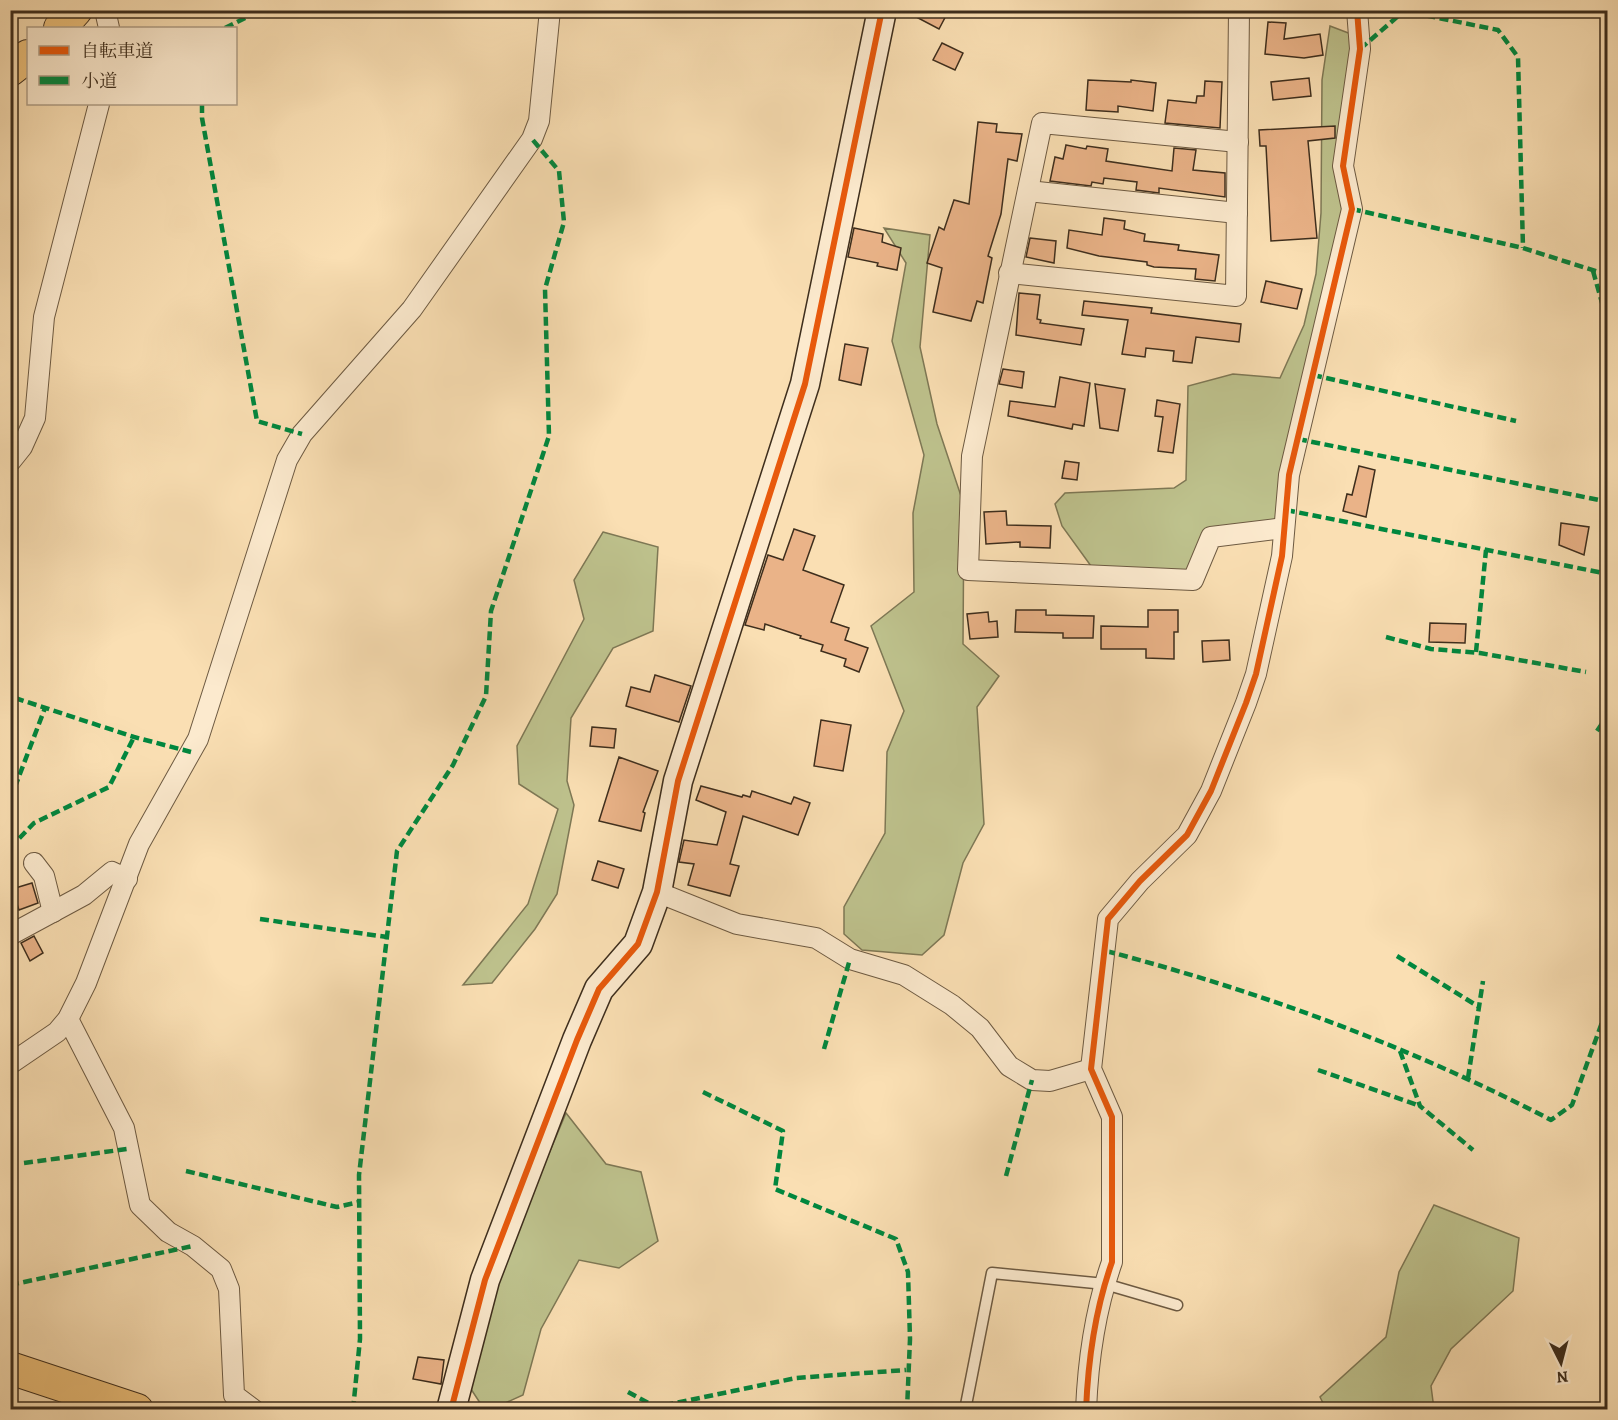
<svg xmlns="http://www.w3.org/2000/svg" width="1618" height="1420" font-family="Alegreya,'Noto Serif JP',serif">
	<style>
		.green { fill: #bec28d; stroke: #7e7855; stroke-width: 1.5 }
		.building { fill: #eab388; stroke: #3e2e1d; stroke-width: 1.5 }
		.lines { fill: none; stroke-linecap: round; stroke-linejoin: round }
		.lane-casing { stroke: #6d5a42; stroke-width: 13 }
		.street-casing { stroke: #6d5a42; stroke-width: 22 }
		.secondary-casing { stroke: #3e2e1d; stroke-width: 31 }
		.primary-casing { stroke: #3e2e1d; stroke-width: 34 }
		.lane { stroke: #fceace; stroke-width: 10 }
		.street { stroke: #fceace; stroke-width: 20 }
		.secondary { stroke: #fceace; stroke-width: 28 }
		.primary { stroke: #edc07a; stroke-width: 32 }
		.quiet { stroke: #00873e; stroke-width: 4.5; stroke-dasharray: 9 4.5; stroke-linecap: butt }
		.cycleway-casing { stroke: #fceace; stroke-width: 10 }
		.cycleway { stroke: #e8590c; stroke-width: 6 }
	</style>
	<rect width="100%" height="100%" fill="#fadfb3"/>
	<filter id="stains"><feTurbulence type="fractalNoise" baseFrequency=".00333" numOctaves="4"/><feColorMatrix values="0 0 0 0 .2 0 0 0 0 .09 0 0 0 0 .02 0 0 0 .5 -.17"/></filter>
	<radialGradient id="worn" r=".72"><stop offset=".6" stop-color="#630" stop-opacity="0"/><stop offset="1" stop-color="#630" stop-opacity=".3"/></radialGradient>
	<g class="green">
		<polygon points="1330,26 1359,37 1345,207 1285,522 1207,540 1193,580 1091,566 1062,526 1055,504 1065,493 1174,488 1186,480 1188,386 1233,374 1280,378 1304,325 1316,274 1321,213 1322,80"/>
		<polygon points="884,228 930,235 920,347 937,424 964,505 963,644 999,676 977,707 984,824 963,863 944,935 922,955 862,950 844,934 844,907 885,833 887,752 904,711 871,626 914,592 913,513 924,455 892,341 906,263"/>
		<polygon points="603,532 658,547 653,631 613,648 571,718 567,781 574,805 557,894 535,929 492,983 463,985 528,904 558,809 519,784 517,746 584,619 574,580"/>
		<polygon points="566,1113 606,1164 641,1172 658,1241 619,1268 579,1260 541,1329 523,1395 492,1409 484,1409 469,1386 502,1265"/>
		<polygon points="1434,1205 1519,1238 1513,1291 1451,1349 1431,1386 1434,1409 1326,1409 1320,1397 1386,1337 1399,1272"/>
	</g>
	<g class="building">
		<polygon points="903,10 949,10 939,29"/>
		<polygon points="1268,22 1286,23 1284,39 1320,34 1323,55 1304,58 1265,54"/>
		<polygon points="942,43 963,53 955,70 933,60"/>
		<polygon points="1309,78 1311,96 1273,100 1271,82"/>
		<polygon points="1088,80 1131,82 1131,80 1156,83 1153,111 1118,106 1118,112 1086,110"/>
		<polygon points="1205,81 1222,82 1220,128 1165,123 1168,100 1196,103 1197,96 1204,96"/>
		<polygon points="978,122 997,124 996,132 1022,134 1017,161 1008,159 1001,214 988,256 992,258 983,303 977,301 971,321 933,312 942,268 927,263 939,227 944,230 954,200 969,204"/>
		<polygon points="1335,126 1335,138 1308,141 1317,238 1271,241 1266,146 1260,146 1259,130"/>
		<polygon points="1066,145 1086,149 1087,146 1108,149 1106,161 1172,171 1174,148 1196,150 1193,170 1225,173 1225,197 1159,188 1159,193 1136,190 1137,182 1104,178 1103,184 1092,182 1091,186 1050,181 1055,157 1063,159"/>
		<polygon points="1104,218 1125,221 1124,229 1145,234 1144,241 1179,245 1178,250 1219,255 1215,281 1195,279 1196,269 1154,267 1147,265 1147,262 1099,256 1067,248 1069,230 1102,235"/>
		<polygon points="854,228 883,234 882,242 901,248 897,270 877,266 878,263 848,257"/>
		<polygon points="1030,238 1056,241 1054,263 1026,257"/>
		<polygon points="1266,281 1302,289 1297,309 1261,302"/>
		<polygon points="1019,293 1040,295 1037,319 1041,320 1040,323 1084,329 1081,345 1016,335"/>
		<polygon points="1084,301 1152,308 1151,313 1241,324 1239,342 1196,337 1192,363 1173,361 1174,351 1146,348 1145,357 1122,354 1128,320 1082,315"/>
		<polygon points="845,344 868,348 861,385 839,380"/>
		<polygon points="1003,369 1024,372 1022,388 999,384"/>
		<polygon points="1060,377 1090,383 1084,426 1073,424 1072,429 1008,416 1010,401 1055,407"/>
		<polygon points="1095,384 1125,389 1118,431 1100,428"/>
		<polygon points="1157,400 1180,404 1173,453 1158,451 1163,417 1155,416"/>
		<polygon points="1065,461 1079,463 1077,480 1062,478"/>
		<polygon points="1359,466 1375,470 1366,517 1343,511 1347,494 1352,495"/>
		<polygon points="1006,511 1007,525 1051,526 1050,548 1020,547 1020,542 986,544 984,512"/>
		<polygon points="1561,523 1589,527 1584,555 1559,545"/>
		<polygon points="794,529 815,536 803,570 844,585 831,622 849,628 845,640 868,648 859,672 844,666 846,659 821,651 823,645 800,638 801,636 765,624 764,630 745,625 768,555 783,560"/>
		<polygon points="1016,610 1046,610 1046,615 1094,616 1093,638 1063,638 1063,633 1015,632"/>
		<polygon points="1148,610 1178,610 1178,632 1174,632 1174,659 1146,658 1146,649 1101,649 1101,626 1148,627"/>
		<polygon points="988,612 989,622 997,621 998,637 970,639 967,614"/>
		<polygon points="1430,623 1466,624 1465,643 1429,642"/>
		<polygon points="1229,640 1230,660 1203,662 1202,641"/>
		<polygon points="655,675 691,686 679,722 626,706 631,687 650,692"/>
		<polygon points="821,720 851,725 843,771 814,766"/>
		<polygon points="592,727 616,729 614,748 590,746"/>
		<polygon points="619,757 658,771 643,812 645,813 641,831 599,821"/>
		<polygon points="701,786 742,797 743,795 750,797 752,791 791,804 794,797 810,803 798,835 743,816 730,864 739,866 730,896 688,885 694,864 679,862 684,840 717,845 726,812 696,800"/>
		<polygon points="598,861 624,869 618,888 592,880"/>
		<polygon points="32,883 38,903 19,910 12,889"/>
		<polygon points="34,936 43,953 30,961 21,943"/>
		<polygon points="418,1357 444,1360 441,1384 413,1379"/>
	</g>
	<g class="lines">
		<defs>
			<polyline id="lane" points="965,1410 992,1273 1105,1284 1177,1305"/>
			<g id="street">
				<polyline points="105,10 109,28"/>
				<polyline points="1238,142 1042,123 972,456 968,570 1193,580 1211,537 1284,528"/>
				<polyline points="1028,191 1237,213"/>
				<polyline points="1009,273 1236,296 1239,10"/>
				<polyline points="10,462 22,447 35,418 44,317 99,104"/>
				<polyline points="34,863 44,876 53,912"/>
				<polyline points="657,892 737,924 816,938 850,959 904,975 952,1005 980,1028 1009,1066 1032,1080 1050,1081 1091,1069"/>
				<polyline points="10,935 84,895 112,872 127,879"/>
				<polyline points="68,1019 124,1128 140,1205 168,1232 193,1246 221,1269 229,1289 234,1395 254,1410"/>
				<polyline points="10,1064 57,1032 68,1019 86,983 139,844 198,739 287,460 302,434 412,309 532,139 539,121 550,10"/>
				<path d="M1086 1410C1088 1361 1096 1307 1112 1262V1117L1091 1069 1108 919 1140 881 1187 835 1211 791 1246 703 1256 674 1282 556 1289 475 1352 209 1343 166 1360 49 1357 10"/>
			</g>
			<polyline id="secondary" points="451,1410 485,1280 577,1040 599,989 638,944 657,892 678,781 805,384 882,10"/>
			<g id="primary">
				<polyline points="60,28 76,10"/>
				<polyline points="10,70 28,56"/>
				<polyline points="10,1368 137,1410"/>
			</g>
		</defs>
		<use href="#lane" class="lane-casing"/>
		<use href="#street" class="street-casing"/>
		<use href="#secondary" class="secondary-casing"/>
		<use href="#primary" class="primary-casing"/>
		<use href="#lane" class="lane"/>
		<use href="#street" class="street"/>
		<use href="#secondary" class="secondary"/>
		<use href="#primary" class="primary"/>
		<g class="quiet">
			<polyline points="225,28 261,10"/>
			<polyline points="1360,49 1404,11 1498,30 1518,57 1523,248"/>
			<polyline points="202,104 202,118 257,421 302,434"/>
			<polyline points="1352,209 1523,248 1608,275"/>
			<polyline points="1593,271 1608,324"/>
			<polyline points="1313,375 1516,421"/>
			<polyline points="1298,439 1599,500"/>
			<polyline points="1286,510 1608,574"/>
			<polyline points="1386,637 1431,649 1480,653 1586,672"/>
			<polyline points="1476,652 1486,550"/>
			<polyline points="15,698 134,737 191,752"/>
			<polyline points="1597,731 1608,715"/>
			<polyline points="10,800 45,708"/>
			<polyline points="10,848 34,823 109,787 134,737"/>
			<polyline points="260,919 387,937"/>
			<path d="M1106 951C1259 991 1411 1047 1551 1120L1572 1105 1608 1006"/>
			<polyline points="1397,956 1479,1007"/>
			<polyline points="824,1049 850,959"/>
			<polyline points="1400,1051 1420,1106 1473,1150"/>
			<polyline points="1318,1070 1420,1106"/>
			<polyline points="1468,1078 1483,981"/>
			<polyline points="703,1092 783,1131 775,1189 896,1239 908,1272 910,1339 907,1410"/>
			<polyline points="24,1163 127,1149"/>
			<polyline points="186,1171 337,1207 359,1202"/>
			<polyline points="1006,1176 1032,1080"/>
			<polyline points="10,1285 193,1246"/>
			<polyline points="628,1392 656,1407 796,1378 906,1370"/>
			<polyline points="353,1410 360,1339 359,1175 397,851 453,765 486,696 491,611 549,436 545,289 564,222 559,171 532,139"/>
		</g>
		<defs>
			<g id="cycleway">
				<polyline points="451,1410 485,1280 577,1040 599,989 638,944 657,892 678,781 805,384 882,10"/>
				<path d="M1086 1410C1088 1361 1096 1307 1112 1262V1117L1091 1069 1108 919 1140 881 1187 835 1211 791 1246 703 1256 674 1282 556 1289 475 1352 209 1343 166 1360 49 1357 10"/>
			</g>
		</defs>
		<use href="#cycleway" class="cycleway-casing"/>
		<use href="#cycleway" class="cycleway"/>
	</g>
	<rect width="1618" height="1420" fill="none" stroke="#fadfb3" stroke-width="36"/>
	<rect x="12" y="12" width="1594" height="1396" fill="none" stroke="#3e2e1d" stroke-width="3"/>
	<rect x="18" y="18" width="1582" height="1384" fill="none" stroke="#3e2e1d" stroke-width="1.5"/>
	<rect x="27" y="27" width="210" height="78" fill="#fceace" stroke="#b09f87" stroke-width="1.5"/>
	<rect x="39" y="46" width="30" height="9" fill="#e8590c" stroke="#b09f87" stroke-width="1.5"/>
	<text x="81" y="57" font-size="18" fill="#3e2e1d">自転車道</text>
	<rect x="39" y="76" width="30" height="9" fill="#00873e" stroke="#b09f87" stroke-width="1.5"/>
	<text x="81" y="87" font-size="18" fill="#3e2e1d">小道</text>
	<g transform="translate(1561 1363) rotate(174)" stroke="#fceace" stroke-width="4.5" paint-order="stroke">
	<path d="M0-4.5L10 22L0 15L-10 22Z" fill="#3e2e1d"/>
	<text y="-9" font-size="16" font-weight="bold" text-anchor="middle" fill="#3e2e1d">N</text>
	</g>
	<rect width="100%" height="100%" filter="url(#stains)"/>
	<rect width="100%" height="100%" fill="url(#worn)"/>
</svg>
